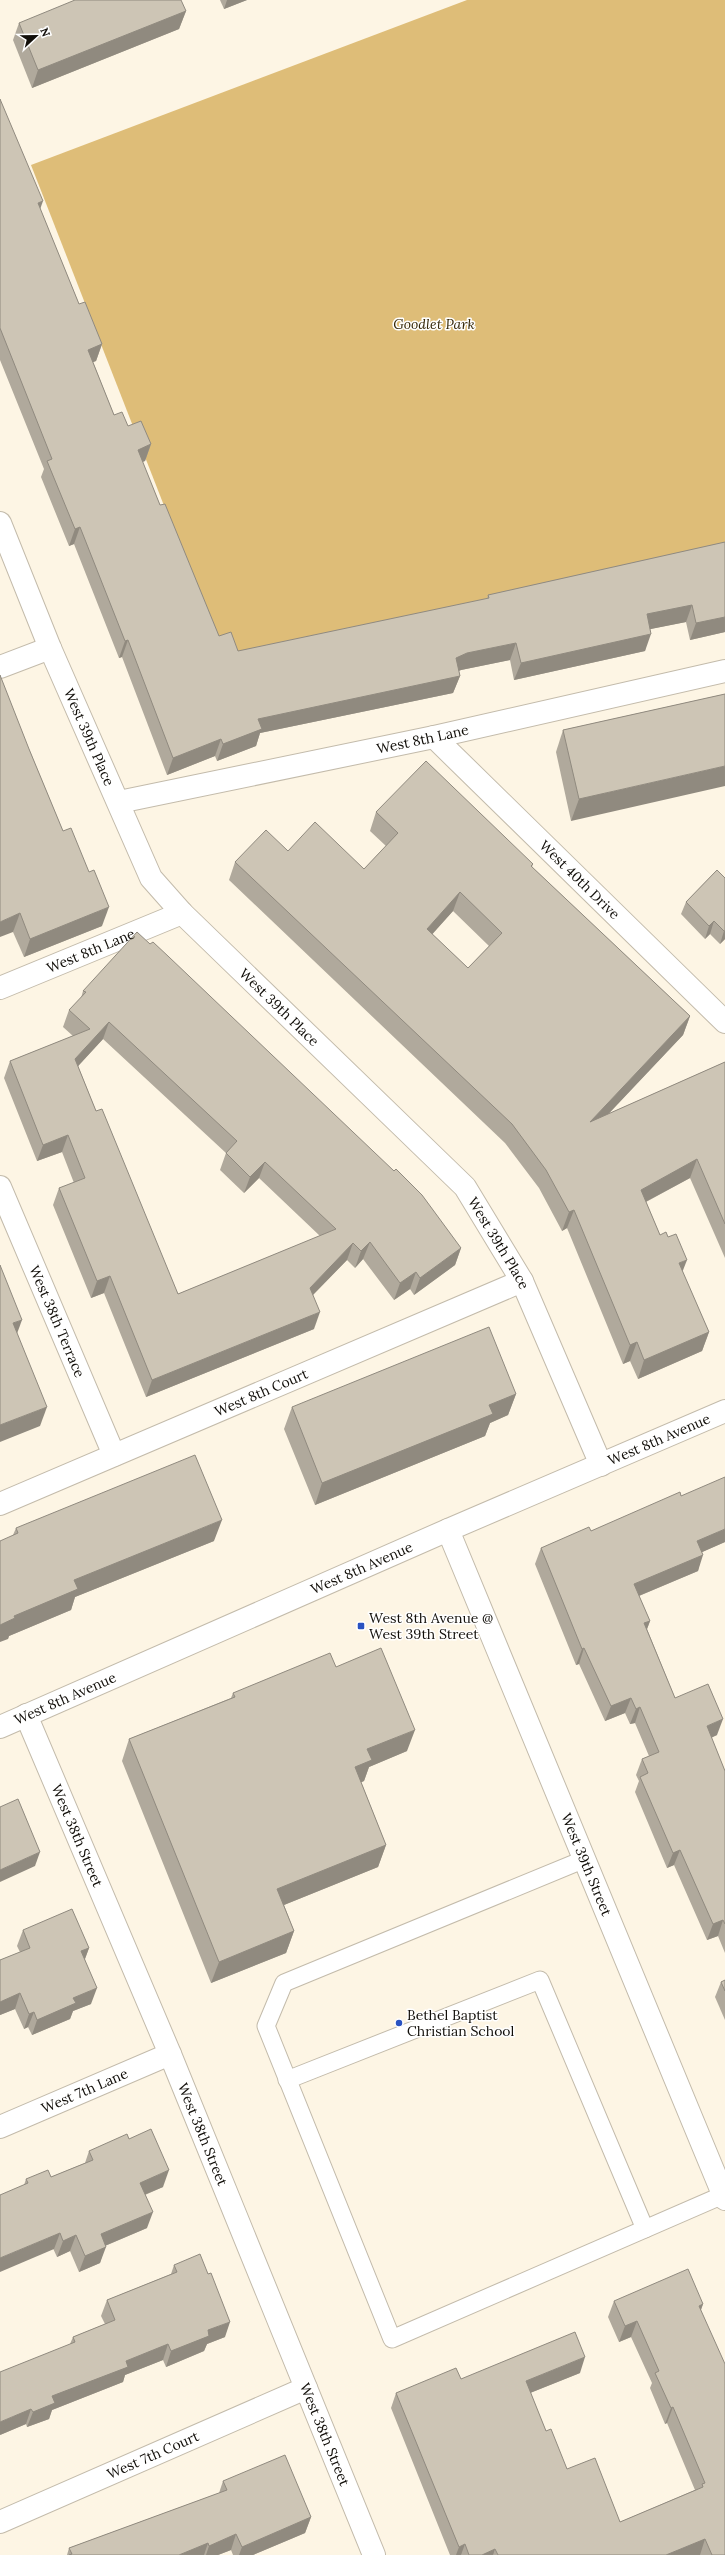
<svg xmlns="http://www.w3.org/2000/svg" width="725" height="2555" font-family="Lora,serif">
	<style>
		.green { fill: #debd78 }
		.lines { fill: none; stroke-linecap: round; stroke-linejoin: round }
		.lane-casing { stroke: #c3bbab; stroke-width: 19 }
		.street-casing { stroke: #c3bbab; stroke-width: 24 }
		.secondary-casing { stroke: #c3bbab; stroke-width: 24 }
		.lane { stroke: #fff; stroke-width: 17 }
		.street { stroke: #fff; stroke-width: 22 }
		.secondary { stroke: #fff; stroke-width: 22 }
		.wall { fill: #b0a99c; fill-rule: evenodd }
		.shaded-wall { fill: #908a7f }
		.building { fill: #cdc5b5; stroke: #908a7f; fill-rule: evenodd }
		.poi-dot { fill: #2952c1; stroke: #fff; stroke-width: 1.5 }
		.labels { text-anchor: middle; stroke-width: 3; stroke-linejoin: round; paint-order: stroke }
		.park-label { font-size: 14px; font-style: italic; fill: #352707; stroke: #fff }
		.street-label { font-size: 14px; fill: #110e09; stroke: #fff }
		.poi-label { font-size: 14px; fill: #110e09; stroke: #fff; text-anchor: start }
	</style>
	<rect width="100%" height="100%" fill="#fdf5e4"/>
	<polygon class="green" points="467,0 725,0 725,557 227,667 31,165"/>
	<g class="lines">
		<defs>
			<g id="lane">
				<polyline points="585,1859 284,1983 266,2026 392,2339 723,2195"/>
				<polyline points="287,2080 540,1980 645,2229"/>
			</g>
			<g id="street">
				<path id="s1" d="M0 523 50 648 151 878 182 913 465 1187 522 1281 601 1465"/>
				<polyline points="0,667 50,648"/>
				<path id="s2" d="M434 737 725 1022"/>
				<path id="s3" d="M119 802 434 737 725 671"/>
				<path id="s4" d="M0 988 182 913"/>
				<path id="s5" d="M0 1187 114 1455"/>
				<path id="s6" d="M0 1504 522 1281"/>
				<path id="s7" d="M448 1530 725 2199"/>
				<path id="s8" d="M26 1715 170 2054 374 2555"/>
				<path id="s9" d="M0 2127 170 2054"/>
				<path id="s10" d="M0 2522 306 2388"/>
			</g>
			<g id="secondary">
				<path id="s11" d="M0 1727 448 1530 725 1411"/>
			</g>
		</defs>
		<use href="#lane" class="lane-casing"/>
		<use href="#street" class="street-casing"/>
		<use href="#secondary" class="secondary-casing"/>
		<use href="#lane" class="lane"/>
		<use href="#street" class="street"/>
		<use href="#secondary" class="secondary"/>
	</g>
	<g class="wall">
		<polygon points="220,0 247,0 224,9"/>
		<polygon points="186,11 179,29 32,88 13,40 19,23"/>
		<polygon points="0,99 40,209 79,304 102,344 96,361 93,362 114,415 151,444 145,461 142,462 160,505 219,636 238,651 487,599 488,595 725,542 725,632 690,640 686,622 650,629 645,651 514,680 510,660 461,670 459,671 460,676 453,693 260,733 256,746 217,761 215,756 167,775 122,657 119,658 74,544 69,546 41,477 44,469 0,360"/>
		<polygon points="725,694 571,821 556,752 563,730"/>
		<polygon points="29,749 102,926 24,957 13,932"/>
		<path d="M376 812 533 864 532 867 690 1016 683 1035 608 1114 725 1062V1258L690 1178 646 1202 660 1235 682 1272 709 1332 702 1351 638 1379 630 1361 623 1364 567 1228 562 1231 539 1188 505 1143 229 880 235 862 288 851 364 869 386 846 370 831ZM453 911 489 946 468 968 432 934Z"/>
		<polygon points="717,870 725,939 720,944 710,934 705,939 681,914 686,902"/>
		<path d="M83 991 461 1248 455 1265 414 1295 410 1289 394 1300 363 1259 355 1268 347 1260 313 1295 314 1329 146 1397 104 1293 91 1298 53 1205 59 1188 74 1183 62 1152 37 1161 4 1078 10 1061 73 1036 63 1027 69 1010 81 998ZM103 1039 226 1153 220 1170 244 1193 259 1178 320 1236 178 1294 96 1111 78 1066Z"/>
		<polygon points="516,1394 508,1415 490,1423 485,1436 315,1505 284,1429 292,1407"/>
		<polygon points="681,1496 725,1542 702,1552 698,1571 639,1596 650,1621 647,1629 675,1698 717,1735 711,1738 725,1771 725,1953 718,1936 707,1940 674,1865 667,1868 635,1792 639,1781 636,1775 642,1759 649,1756 635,1723 630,1724 625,1713 605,1721 579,1664 576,1665 535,1564 541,1548 591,1531"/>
		<polygon points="16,1528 214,1541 75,1597 71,1610 9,1636 8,1639 13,1535"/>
		<polygon points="336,1667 407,1751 369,1767 364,1781 361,1782 386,1845 378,1867 284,1905 294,1931 286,1953 211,1983 122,1761 129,1739 231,1698 233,1693"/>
		<polygon points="23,1930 89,1948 85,1959 91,2004 73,2011 70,2019 32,2035 28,2027 24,2029 15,2009 0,2015 0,1960 20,1952 17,1946"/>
		<polygon points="725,1980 725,2020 715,1997 721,1982"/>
		<polygon points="129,2139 163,2187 145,2195 147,2228 105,2246 100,2263 79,2272 70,2251 57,2257 24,2185 26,2179 51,2177 85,2163 89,2151"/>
		<polygon points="174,2265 225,2337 207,2344 204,2351 166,2367 163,2360 125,2375 123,2382 52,2410 49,2419 27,2427 26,2424 0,2435 70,2344 73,2337 105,2324 101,2316 107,2300 171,2274"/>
		<polygon points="614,2301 703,2304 701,2310 725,2555 450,2555 391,2408 396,2393 461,2379 580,2373 530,2393 546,2431 567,2469 620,2522 695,2490 667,2423 665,2424 650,2388 652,2383 631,2337 619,2342 608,2317"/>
		<polygon points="223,2481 311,2517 305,2533 253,2555 233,2555 231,2550 218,2555 67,2555 69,2548 219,2493"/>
	</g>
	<g class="shaded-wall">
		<polygon points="227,0 247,0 224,9"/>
		<polygon points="186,11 179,29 32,88 38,70"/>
		<polygon points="43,201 37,218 38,203"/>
		<polygon points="102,344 96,361 82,366 88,350"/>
		<polygon points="151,444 145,461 131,466 138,450"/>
		<polygon points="80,527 74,544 69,546 75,529"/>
		<polygon points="692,605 686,622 641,631 647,614"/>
		<polygon points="725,617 725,632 690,640 696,623"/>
		<polygon points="651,634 645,651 514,680 521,663"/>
		<polygon points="128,640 122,657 119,658 125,641"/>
		<polygon points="516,643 510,660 461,670 450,674 456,658 467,653"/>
		<polygon points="460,676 453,693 260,733 256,746 217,761 223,744 258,719"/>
		<polygon points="221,739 215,756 167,775 173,758"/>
		<polygon points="725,766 725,786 571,821 579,799"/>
		<polygon points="460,892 453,911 420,948 427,929"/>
		<polygon points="109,907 102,926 24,957 30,939"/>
		<polygon points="20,913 13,932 0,937 0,922"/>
		<polygon points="714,921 710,934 705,939 709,926"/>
		<polygon points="724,931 725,931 725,939 720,944"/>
		<polygon points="690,1016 683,1035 583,1141 590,1122"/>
		<polygon points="109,1022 103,1039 69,1076 75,1059"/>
		<polygon points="68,1135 62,1152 37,1161 43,1145"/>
		<polygon points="697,1159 690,1178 634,1208 641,1190"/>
		<polygon points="265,1162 259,1178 244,1193 250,1177"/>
		<polygon points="574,1210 567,1228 562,1231 569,1212"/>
		<polygon points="370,1242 363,1259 355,1268 361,1251"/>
		<polygon points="353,1243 347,1260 304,1304 310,1288"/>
		<polygon points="461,1248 455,1265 414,1295 420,1278"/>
		<polygon points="687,1260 680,1278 679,1263"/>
		<polygon points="416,1272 410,1289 394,1300 400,1283"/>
		<polygon points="110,1276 104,1293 91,1298 97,1281"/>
		<polygon points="320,1312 314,1329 146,1397 152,1380"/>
		<polygon points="22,1320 15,1339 13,1323"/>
		<polygon points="709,1332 702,1351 638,1379 644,1360"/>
		<polygon points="637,1342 630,1361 623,1364 630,1345"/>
		<polygon points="516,1394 508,1415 490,1423 485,1436 315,1505 322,1483 489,1405"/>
		<polygon points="47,1407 40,1426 0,1442 0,1425"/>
		<polygon points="222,1520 214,1541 75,1597 71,1610 9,1636 8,1639 0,1642 0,1625 74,1580"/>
		<polygon points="725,1529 725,1542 691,1557 697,1541"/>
		<polygon points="703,1555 698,1571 629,1600 634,1584"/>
		<polygon points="650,1621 644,1637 644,1623"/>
		<polygon points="584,1648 579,1664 576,1665 582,1649"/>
		<polygon points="631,1698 625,1713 605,1721 611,1706"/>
		<polygon points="640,1707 635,1723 630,1724 636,1709"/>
		<polygon points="723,1719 717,1735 701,1742 707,1726"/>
		<polygon points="415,1730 407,1751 369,1767 364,1781 347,1789 355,1767 367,1749"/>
		<polygon points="386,1845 378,1867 269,1911 277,1889"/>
		<polygon points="680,1850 674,1865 667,1868 673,1853"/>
		<polygon points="40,1852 35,1866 0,1882 0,1870"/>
		<polygon points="723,1920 718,1936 707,1940 713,1924"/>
		<polygon points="294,1931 286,1953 211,1983 219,1962"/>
		<polygon points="89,1948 83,1964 81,1951"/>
		<polygon points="97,1988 91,2004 73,2011 70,2019 32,2035 37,2020 73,1998"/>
		<polygon points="20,1993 15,2009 0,2015 0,2002"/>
		<polygon points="34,2012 28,2027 24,2029 29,2014"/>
		<polygon points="169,2170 163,2187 134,2199 140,2183"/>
		<polygon points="153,2212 147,2228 95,2250 101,2234"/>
		<polygon points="60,2233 54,2249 0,2272 0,2258"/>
		<polygon points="76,2235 70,2251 57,2257 63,2241"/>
		<polygon points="106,2247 100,2263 79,2272 85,2256"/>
		<polygon points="703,2304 697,2320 699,2306"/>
		<polygon points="637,2321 631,2337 619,2342 625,2326"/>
		<polygon points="230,2322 225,2337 207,2344 204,2351 166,2367 171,2351 208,2330"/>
		<polygon points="168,2344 163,2360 125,2375 123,2382 52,2410 49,2419 27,2427 33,2412 52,2396 126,2361"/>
		<polygon points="585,2357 580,2373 520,2397 526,2381"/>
		<polygon points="673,2407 667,2423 665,2424 671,2408"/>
		<polygon points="31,2409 26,2424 0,2435 0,2422"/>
		<polygon points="311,2517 305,2533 253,2555 239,2555 242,2547"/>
		<polygon points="236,2534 231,2550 218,2555 206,2555 209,2546"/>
		<polygon points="705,2539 700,2555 666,2555"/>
		<polygon points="208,2543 204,2555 179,2555"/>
		<polygon points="465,2544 461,2555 456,2555 459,2547"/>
		<polygon points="495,2549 493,2555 482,2555"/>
	</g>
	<g class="building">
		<polygon points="75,0 181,0 186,11 38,70 19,23"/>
		<polygon points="0,99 43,201 38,203 79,304 85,302 102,344 88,350 114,415 122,412 128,426 141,421 151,444 138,450 160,505 165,504 219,636 231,632 238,651 489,598 488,595 725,542 725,617 696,623 692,605 647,614 651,634 521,663 516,643 467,653 456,658 460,676 258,719 262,729 223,744 221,739 173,758 128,640 125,641 80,527 75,529 47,461 52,459 0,328"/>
		<polygon points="0,675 29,749 63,831 71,828 89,872 94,870 109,907 30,939 20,913 0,922"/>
		<polygon points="725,694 725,766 579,799 563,730"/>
		<path d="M426 761 533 864 531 866 690 1016 590 1122 725 1062V1224L697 1159 641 1190 660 1235 666 1232 668 1237 676 1234 687 1260 679 1263 709 1332 644 1360 637 1342 630 1345 574 1210 569 1212 546 1170 512 1124 235 862 266 830 288 851 315 822 364 869 398 833 376 812ZM460 892 502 933 468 968 427 929Z"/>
		<polygon points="717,870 725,878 725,931 724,931 714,921 709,926 686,902"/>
		<path d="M137 932 150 944 153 942 169 957 394 1171 396 1169 422 1195 461 1248 420 1278 416 1272 400 1283 370 1242 361 1251 353 1243 310 1288 320 1312 152 1380 110 1276 97 1281 59 1188 85 1178 68 1135 43 1145 10 1061 90 1029 69 1010 86 992 83 991ZM109 1022 237 1141 226 1153 250 1177 265 1162 336 1229 178 1294 102 1109 96 1111 75 1059Z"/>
		<polygon points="0,1265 22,1320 13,1323 47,1407 0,1425"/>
		<polygon points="489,1327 516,1394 489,1405 493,1414 322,1483 292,1407"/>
		<polygon points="195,1455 222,1520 74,1580 78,1589 14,1616 15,1618 0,1625 0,1541 18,1533 16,1528"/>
		<polygon points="725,1477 725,1529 697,1541 703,1555 634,1584 650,1621 644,1623 675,1698 708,1684 723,1719 707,1726 725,1771 725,1924 723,1920 713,1924 680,1850 673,1853 640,1777 648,1773 642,1759 659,1752 640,1707 636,1709 631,1698 611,1706 584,1648 582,1649 541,1548 589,1527 591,1531 680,1492 681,1496"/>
		<polygon points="381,1648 415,1730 367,1749 372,1760 355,1767 386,1845 277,1889 294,1931 219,1962 129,1739 235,1697 233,1693 330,1653 336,1667"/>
		<polygon points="18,1799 40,1852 0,1870 0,1807"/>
		<polygon points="72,1909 89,1948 81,1951 97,1988 73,1998 76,2003 37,2020 34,2012 29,2014 20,1993 0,2002 0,1960 30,1948 23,1930"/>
		<polygon points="725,1980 725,1991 721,1982"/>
		<polygon points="151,2129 169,2170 140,2183 153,2212 101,2234 106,2247 85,2256 76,2235 63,2241 60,2233 0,2258 0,2195 28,2183 26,2179 48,2170 51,2177 93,2160 89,2151 127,2134 129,2139"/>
		<polygon points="200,2254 208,2274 211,2273 230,2322 208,2330 209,2336 171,2351 168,2344 126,2361 128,2367 52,2396 55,2403 33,2412 31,2409 0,2422 0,2372 75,2342 73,2337 115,2320 107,2300 177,2272 174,2265"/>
		<polygon points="688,2269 703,2304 699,2306 725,2364 725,2555 712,2555 705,2539 666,2555 498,2555 495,2549 482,2555 469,2555 465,2544 459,2547 396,2393 456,2368 461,2379 575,2332 585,2357 526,2381 546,2431 551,2429 567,2469 595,2458 620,2522 703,2487 702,2484 705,2483 673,2407 671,2408 655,2373 659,2371 637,2321 625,2326 614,2301"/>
		<polygon points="285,2455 311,2517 242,2547 236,2534 209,2546 208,2543 179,2555 69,2555 72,2554 69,2548 227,2490 223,2481"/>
	</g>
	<g class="poi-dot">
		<rect x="357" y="1622" width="8" height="8" rx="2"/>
		<circle cx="399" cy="2023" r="4"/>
	</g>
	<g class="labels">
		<g class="park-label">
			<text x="434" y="329">Goodlet Park</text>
		</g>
		<g class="street-label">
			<text dy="5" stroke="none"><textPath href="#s1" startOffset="232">West 39th Place</textPath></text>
			<text dy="5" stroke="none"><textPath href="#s3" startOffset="310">West 8th Lane</textPath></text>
			<text dy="5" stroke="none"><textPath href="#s2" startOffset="204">West 40th Drive</textPath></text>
			<text dy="5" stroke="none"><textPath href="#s4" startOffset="98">West 8th Lane</textPath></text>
			<text dy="5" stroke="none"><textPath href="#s1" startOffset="568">West 39th Place</textPath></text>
			<text dy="5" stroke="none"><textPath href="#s1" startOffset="892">West 39th Place</textPath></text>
			<text dy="5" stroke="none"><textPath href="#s5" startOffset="146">West 38th Terrace</textPath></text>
			<text dy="5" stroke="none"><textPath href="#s6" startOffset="284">West 8th Court</textPath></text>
			<text dy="5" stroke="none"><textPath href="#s11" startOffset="719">West 8th Avenue</textPath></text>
			<text dy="5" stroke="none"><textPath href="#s11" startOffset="395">West 8th Avenue</textPath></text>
			<text dy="5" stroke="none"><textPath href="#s11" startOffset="71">West 8th Avenue</textPath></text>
			<text dy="5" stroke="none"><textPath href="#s8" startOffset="131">West 38th Street</textPath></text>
			<text dy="5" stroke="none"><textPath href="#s7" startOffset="362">West 39th Street</textPath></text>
			<text dy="5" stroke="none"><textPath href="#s9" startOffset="92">West 7th Lane</textPath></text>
			<text dy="5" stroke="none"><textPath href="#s8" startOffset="455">West 38th Street</textPath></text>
			<text dy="5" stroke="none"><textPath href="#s8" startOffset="779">West 38th Street</textPath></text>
			<text dy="5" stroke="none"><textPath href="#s10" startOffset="167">West 7th Court</textPath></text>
		</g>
		<g class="poi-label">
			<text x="369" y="1623">West 8th Avenue @<tspan x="369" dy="16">West 39th Street</tspan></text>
			<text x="407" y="2020">Bethel Baptist<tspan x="407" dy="16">Christian School</tspan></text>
		</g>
	</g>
	<g transform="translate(36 36) rotate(68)" stroke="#ffffff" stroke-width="3" paint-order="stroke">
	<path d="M0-3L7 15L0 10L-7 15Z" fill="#110e09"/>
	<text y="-6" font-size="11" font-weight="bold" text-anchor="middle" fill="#110e09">N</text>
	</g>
</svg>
